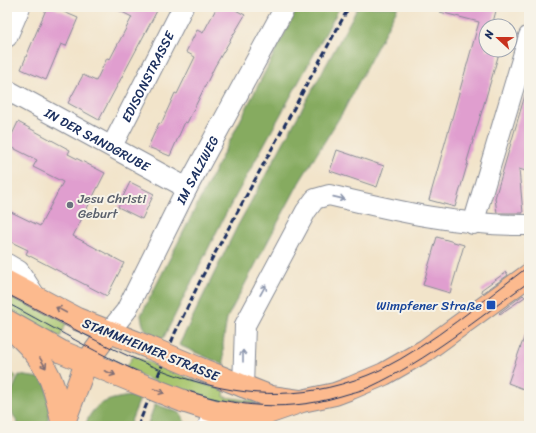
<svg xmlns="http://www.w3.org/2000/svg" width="536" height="433" font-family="Sriracha,sans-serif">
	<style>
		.green { fill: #a8c66e; stroke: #627a66 }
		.forest { fill: #86ab61; stroke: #506d60 }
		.building { fill: #e09ecf }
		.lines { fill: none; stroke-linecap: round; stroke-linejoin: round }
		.minor-casing { stroke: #868a94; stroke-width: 22 }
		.major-casing { stroke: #868a94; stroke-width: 24 }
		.minor { stroke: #fff; stroke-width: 20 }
		.major { stroke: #fcba8e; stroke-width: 22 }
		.tram { stroke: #1b2f5e; stroke-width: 1 }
		.rail { stroke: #1b2f5e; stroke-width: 3; stroke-dasharray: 6 3; stroke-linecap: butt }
		.major-bridge-casing { stroke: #868a94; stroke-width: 24; stroke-linecap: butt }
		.major-bridge { stroke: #fcba8e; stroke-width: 22 }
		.oneway { stroke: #8d97ae }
		.oneway2 { stroke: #806e74 }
		.worship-dot { fill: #6b7280; stroke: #f7f3e8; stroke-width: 1.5 }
		.transit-dot { fill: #1a4fb4; stroke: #f7f3e8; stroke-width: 1.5 }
		.labels { text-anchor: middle; stroke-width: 4; stroke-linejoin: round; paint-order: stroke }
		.street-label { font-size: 13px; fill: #1b2f5e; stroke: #f7f3e8 }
		.worship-label { font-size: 13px; fill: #5b616d; stroke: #f7f3e8; text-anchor: start }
		.transit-label { font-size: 13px; fill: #164399; stroke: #f7f3e8; text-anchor: end }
	</style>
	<rect width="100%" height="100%" fill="#f7f3e8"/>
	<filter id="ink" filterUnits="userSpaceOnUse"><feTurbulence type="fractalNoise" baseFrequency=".025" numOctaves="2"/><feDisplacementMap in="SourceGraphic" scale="8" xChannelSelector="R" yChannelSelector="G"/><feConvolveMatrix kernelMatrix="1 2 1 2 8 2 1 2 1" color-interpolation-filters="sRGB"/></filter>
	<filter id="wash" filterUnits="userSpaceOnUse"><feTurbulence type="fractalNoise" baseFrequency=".012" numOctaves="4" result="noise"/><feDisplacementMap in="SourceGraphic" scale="16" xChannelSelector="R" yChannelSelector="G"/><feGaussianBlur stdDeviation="0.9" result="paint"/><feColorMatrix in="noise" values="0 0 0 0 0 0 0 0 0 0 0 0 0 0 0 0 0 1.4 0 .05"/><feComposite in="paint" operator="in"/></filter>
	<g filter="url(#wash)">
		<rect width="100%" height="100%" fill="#f2e4ca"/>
		<g class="green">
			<polygon points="7,289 67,322 60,337 7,310"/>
			<polygon points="133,356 209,386 225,388 224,397 254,401 255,410 230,410 125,370"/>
			<polygon points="7,371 16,376 7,395"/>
		</g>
		<g class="forest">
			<path d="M298 7H340L223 219 163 339C148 333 143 332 141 315Z"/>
			<polygon points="358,7 398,7 343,112 300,181 227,318 223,344 224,365 179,345 237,227"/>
			<polygon points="19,375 46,379 49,413 47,426 19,426 7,403"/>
			<path d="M131 396 140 399 129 426H85C93 402 108 399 131 396Z"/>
			<polygon points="155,404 180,413 187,426 147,426"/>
		</g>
		<g id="blocks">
			<g class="building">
				<polygon points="47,7 52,7 78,18 66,46 61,44 46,80 21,69"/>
				<polygon points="112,7 159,7 99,120 68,103 83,75 96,81 107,58 110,59 132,17"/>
				<polygon points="217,7 230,7 245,15 215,66 187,123 185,122 170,156 148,147 159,123 161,124 175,93 177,94 195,57 186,52 197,30 203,33"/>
				<polygon points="441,7 497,7 492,26 486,26 486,50 500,50 467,161 468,162 455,207 429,200 479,22 440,12"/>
				<polygon points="525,95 529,96 529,172 519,169 523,213 497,213 495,198"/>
				<polygon points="18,122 70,150 68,154 105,173 73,236 124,263 107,296 26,254 28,250 7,240 7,210 40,226 63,182 33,167 37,160 7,145"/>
				<polygon points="337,150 384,166 377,187 330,171"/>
				<polygon points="130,182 154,194 142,219 118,207"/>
				<polygon points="437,237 464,245 450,293 423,285"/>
				<polygon points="506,272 508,275 483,293 481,290"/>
				<polygon points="523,295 525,297 500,314 499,313"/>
				<polygon points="527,329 529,330 529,391 508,383"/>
			</g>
		</g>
	</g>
	<g filter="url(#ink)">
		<use href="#blocks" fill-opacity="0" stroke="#868a94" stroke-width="1"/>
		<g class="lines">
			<defs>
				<g id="minor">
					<polyline points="7,37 20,7"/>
					<path id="s1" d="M7 90 187 188"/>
					<path id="s2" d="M112 146 183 7"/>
					<polyline points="473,224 529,36"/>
					<polyline points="7,264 19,271 36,297"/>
					<path id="s3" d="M109 332 126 311 187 188 285 7"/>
					<path d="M243 387 245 325 306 211 315 199 329 195C396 211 459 226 529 225"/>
					<polyline points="208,426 214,411"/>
				</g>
				<g id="major">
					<polyline points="7,282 77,319 148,347"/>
					<polyline points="7,321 62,352 135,382"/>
					<path d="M19 336C49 364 55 386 63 426"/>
					<polyline points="198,368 271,397 299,401"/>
					<polyline points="183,401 214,411 259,416 302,401 335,394 351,388 384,374 426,350 529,275"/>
					<polyline points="63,425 86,363 109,332"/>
				</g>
			</defs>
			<use href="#minor" class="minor-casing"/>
			<use href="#major" class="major-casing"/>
			<use href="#minor" class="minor"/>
			<use href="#major" class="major"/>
			<g class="tram">
				<path d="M7 294C129 356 240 433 380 370 434 343 481 302 529 266"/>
				<path d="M7 303C110 357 219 433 341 396 350 393 361 391 370 387 428 360 477 319 529 282"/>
			</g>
			<polyline class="rail" points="138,426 175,333 202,277 349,7"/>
			<defs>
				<g id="major-bridge">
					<polyline points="148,347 198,368"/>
					<polyline points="135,382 183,401"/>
				</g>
			</defs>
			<use href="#major-bridge" class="major-bridge-casing"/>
			<use href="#major-bridge" class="major-bridge"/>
		</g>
		<defs><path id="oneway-shaft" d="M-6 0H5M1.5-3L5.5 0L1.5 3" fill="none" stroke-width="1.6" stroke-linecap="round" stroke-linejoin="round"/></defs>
		<g class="oneway">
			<use href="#oneway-shaft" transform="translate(339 198) rotate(13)"/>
			<use href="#oneway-shaft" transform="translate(263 290) rotate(-61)"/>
			<use href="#oneway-shaft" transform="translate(243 356) rotate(-90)"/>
		</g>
		<g class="oneway2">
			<use href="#oneway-shaft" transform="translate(61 310) rotate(-152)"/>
			<use href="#oneway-shaft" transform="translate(43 363) rotate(59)"/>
			<use href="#oneway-shaft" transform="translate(110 373) rotate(21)"/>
			<use href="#oneway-shaft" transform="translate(159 391) rotate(22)"/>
		</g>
	</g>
	<circle class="worship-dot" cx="70" cy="205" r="4"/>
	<rect class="transit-dot" x="486" y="300" width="10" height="10" rx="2"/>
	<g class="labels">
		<g class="street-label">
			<text dy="5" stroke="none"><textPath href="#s2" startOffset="78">EDISONSTRASSE</textPath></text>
			<text dy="5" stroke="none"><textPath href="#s1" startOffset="103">IN DER SANDGRUBE</textPath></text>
			<text dy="5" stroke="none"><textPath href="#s3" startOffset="185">IM SALZWEG</textPath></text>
			<text transform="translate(151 349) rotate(22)" y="5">STAMMHEIMER STRASSE</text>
		</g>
		<g class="worship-label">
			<text x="78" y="203">Jesu Christi<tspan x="78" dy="15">Geburt</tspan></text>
		</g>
		<g class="transit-label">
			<text x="482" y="310">Wimpfener Straße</text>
		</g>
	</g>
	<rect width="536" height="433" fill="none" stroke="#f7f3e8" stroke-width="24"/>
	<g transform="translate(498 38) rotate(292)"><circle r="19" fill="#f7f3e8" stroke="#9fa5b1"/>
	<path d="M0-3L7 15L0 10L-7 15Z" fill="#c8321e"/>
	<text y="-6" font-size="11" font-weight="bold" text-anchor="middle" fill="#1b2f5e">N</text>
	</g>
</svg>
